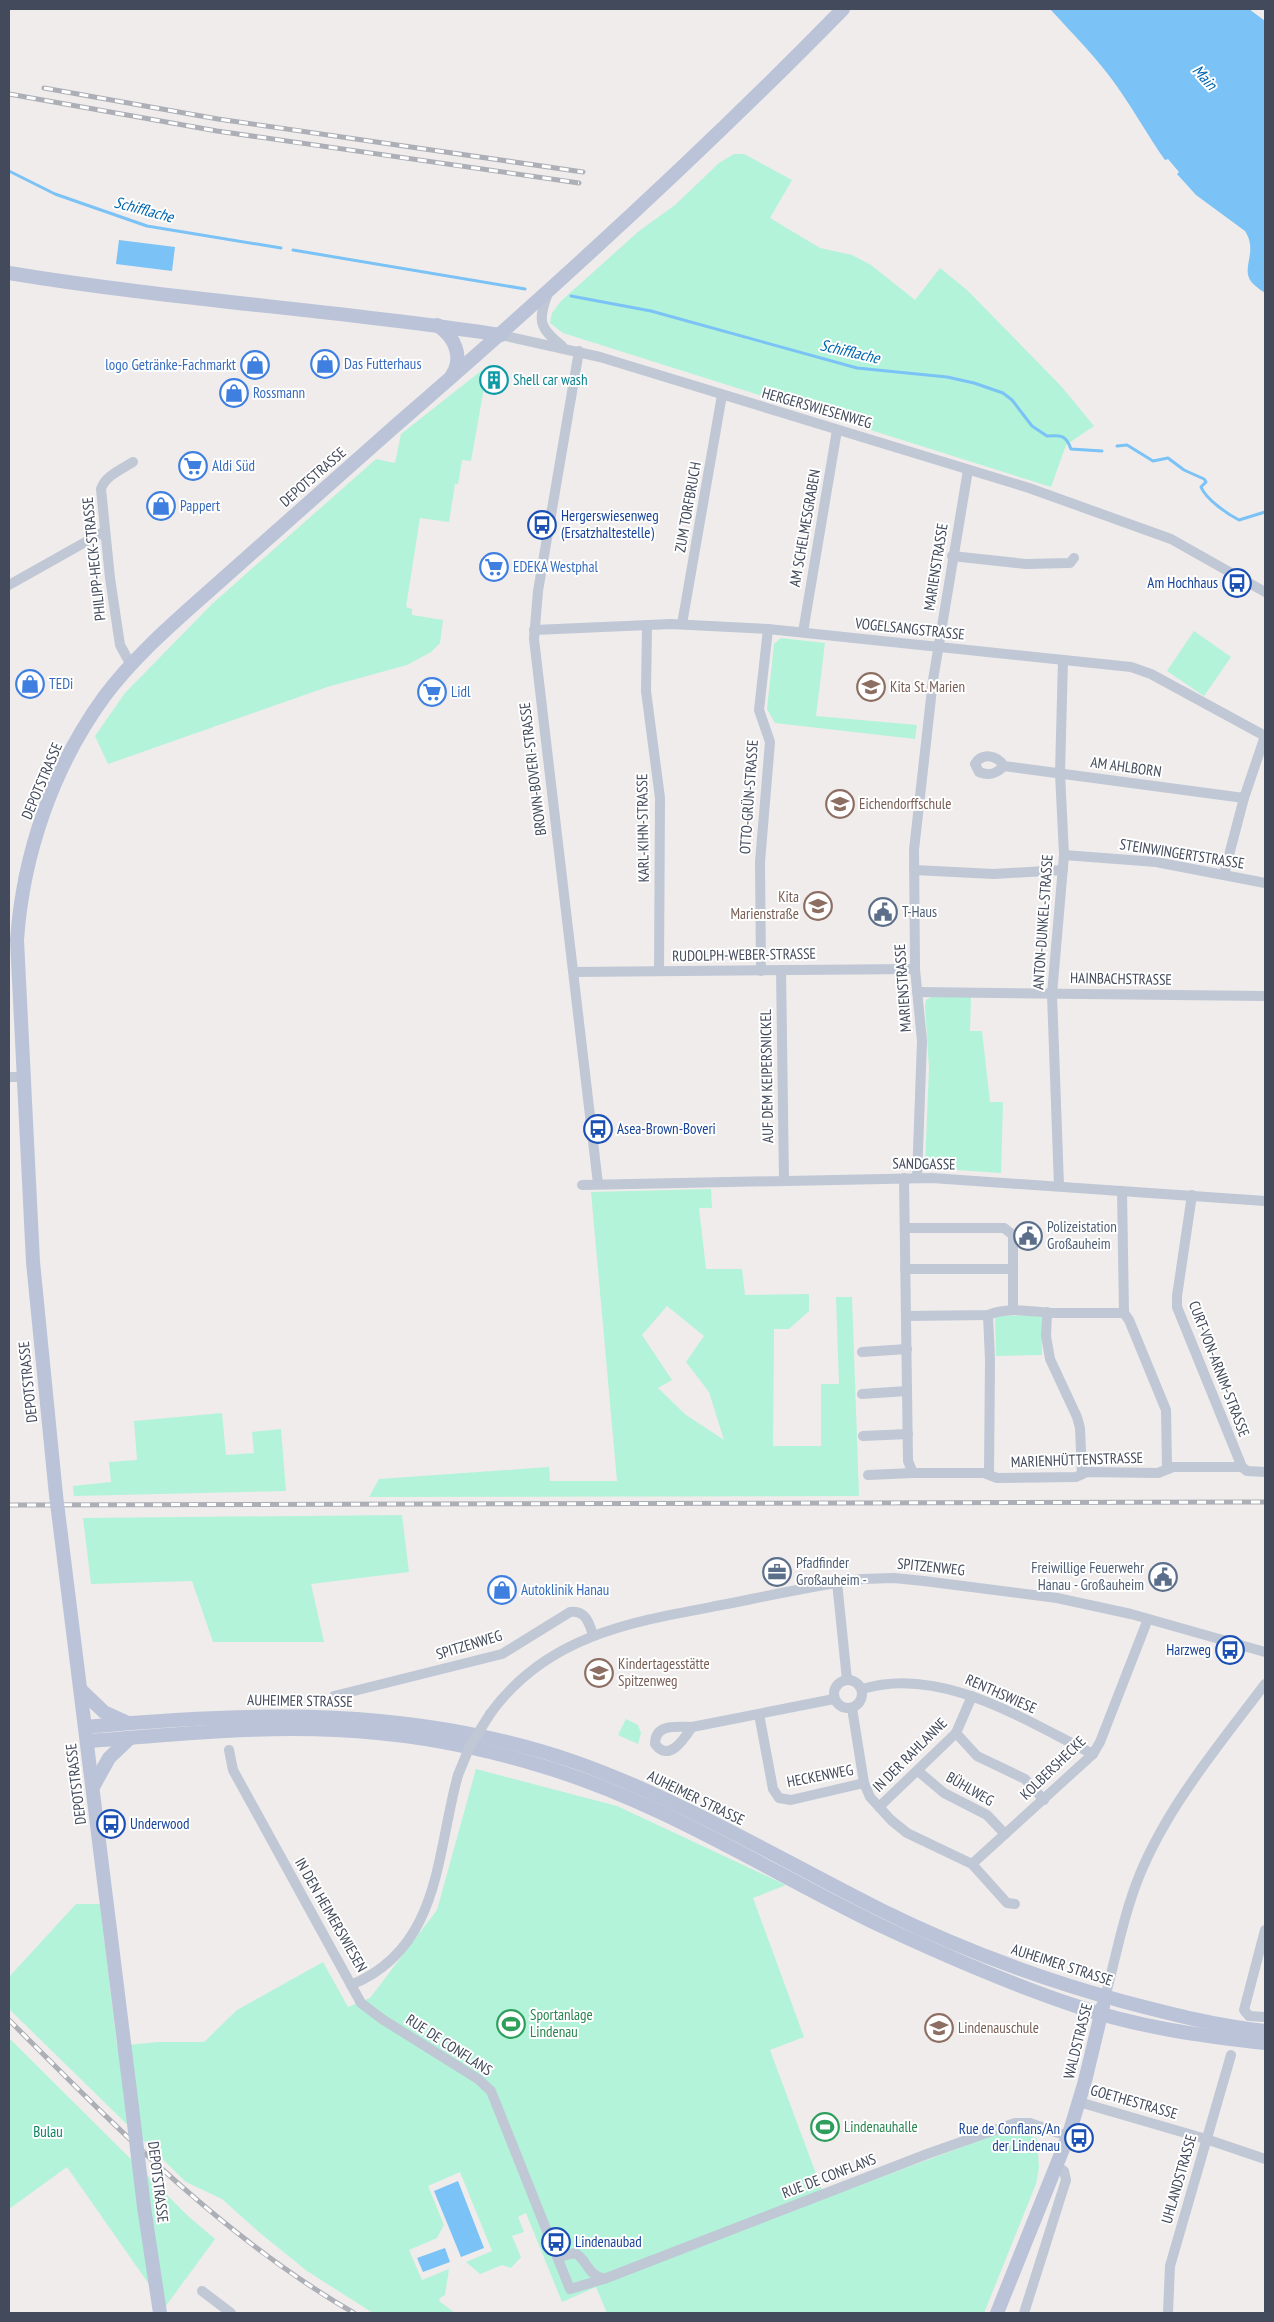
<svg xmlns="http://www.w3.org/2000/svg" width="1274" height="2322" font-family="'PT Sans Narrow',sans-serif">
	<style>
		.green { fill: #b3f3d9; fill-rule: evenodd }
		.water { fill: #7bc2f6 }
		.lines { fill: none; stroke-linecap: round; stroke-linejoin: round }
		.stream { stroke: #7bc2f6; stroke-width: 3 }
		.minor { stroke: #c0c7d5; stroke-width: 10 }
		.secondary { stroke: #bbc3d8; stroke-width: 14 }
		.rail-casing { stroke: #adafb7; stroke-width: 5 }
		.rail { stroke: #fff; stroke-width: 3; stroke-dasharray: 9; stroke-linecap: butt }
		.minor-bridge { stroke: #c0c7d5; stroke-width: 10 }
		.secondary-bridge { stroke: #bbc3d8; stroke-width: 14 }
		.labels { text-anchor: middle; stroke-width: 4; stroke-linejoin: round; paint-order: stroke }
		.shop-label { font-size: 15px; fill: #366cbe; stroke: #fff; text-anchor: start }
		.culture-label { font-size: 15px; fill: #0d838f; stroke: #fff; text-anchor: start }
		.street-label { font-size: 15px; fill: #424a5b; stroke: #fff }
		.transit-label { font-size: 15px; fill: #164399; stroke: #fff; text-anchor: start }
		.education-label { font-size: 15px; fill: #785e54; stroke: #fff; text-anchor: start }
		.service-label { font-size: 15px; fill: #4e5e75; stroke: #fff; text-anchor: start }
		.leisure-label { font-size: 15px; fill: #27864d; stroke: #fff; text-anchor: start }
		.park-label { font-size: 15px; fill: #0c8461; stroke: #fff }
		.water-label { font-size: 16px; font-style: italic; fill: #0066b0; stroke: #fff }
	</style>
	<rect width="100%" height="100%" fill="#efeceb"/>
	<g class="green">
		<polygon points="734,154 744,154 792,180 770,218 820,248 852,255 871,265 915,300 940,268 967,290 1061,386 1094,426 1066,445 1051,487 563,333 550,323 552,313 561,301 639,231 675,205 719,163"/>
		<polygon points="481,371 487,371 471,461 462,460 458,484 455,484 449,522 420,518 406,607 412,609 412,615 443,620 440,643 431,652 407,665 327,687 108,764 95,736 125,693 212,604 376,459 395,463 401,434"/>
		<polygon points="1194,631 1231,657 1204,696 1167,671"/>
		<polygon points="781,638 825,643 816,716 917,725 915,739 775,723 767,709 774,644"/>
		<polygon points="933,996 971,997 970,1031 982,1031 990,1102 1003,1102 1001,1173 928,1168 925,1166 929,1068 925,1005 926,1000"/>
		<path d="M711 1189 712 1208H699L706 1269H742L745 1295 809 1294V1311L789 1329H774L773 1446H821V1384H839L836 1297H852L859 1496 369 1497 379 1479 549 1467 550 1481H617L591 1192ZM667 1306 704 1336 686 1362 709 1392 724 1440 686 1415 658 1388 672 1380 642 1335Z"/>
		<polygon points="1041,1315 1042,1355 996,1356 995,1316"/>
		<polygon points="222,1413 226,1455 254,1453 252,1432 281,1429 286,1491 74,1496 73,1486 111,1482 109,1462 137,1460 134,1421"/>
		<polygon points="402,1515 409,1572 311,1584 324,1642 213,1642 192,1581 91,1584 83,1518"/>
		<polygon points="626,1719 638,1725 641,1733 638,1744 618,1735"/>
		<polygon points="476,1769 617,1806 786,1885 753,1898 804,2037 770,2050 825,2198 1008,2130 1037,2138 1039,2168 1036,2184 984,2313 607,2313 596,2287 562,2302 526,2213 518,2217 524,2232 512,2236 521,2257 511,2268 502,2265 480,2274 466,2262 492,2251 460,2172 428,2186 444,2225 437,2238 409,2250 422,2280 449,2269 445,2295 441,2297 439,2301 455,2313 373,2313 307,2271 260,2233 222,2199 186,2182 9,2009 9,1977 76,1904 100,1904 117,2046 158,2042 204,2042 237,2010 323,1962 348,2007 370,1998 437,1910"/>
		<polygon points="9,2038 189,2217 215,2239 165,2307 67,2167 9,2209"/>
	</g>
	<g class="water">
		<path d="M1050 9H1249L1265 21V293C1261 290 1253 285 1250 280 1242 266 1258 251 1245 231L1196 195 1177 174 1179 172 1168 159 1165 160C1148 136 1134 110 1116 85 1097 58 1073 34 1050 9Z"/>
		<polygon points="119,240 175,247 172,271 116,264"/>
		<polygon points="458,2181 484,2248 461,2257 434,2191"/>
		<polygon points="445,2248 450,2262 423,2272 417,2258"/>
	</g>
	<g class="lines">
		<g class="stream">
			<polyline points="9,171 55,194 147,226 281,248"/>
			<polyline points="293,250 525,289"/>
			<path d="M571 296 651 311 857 368 947 377 974 383 1003 393 1012 400 1032 426 1047 436C1061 435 1066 435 1071 449L1102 451"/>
			<path d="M1117 446 1127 445 1153 461 1168 458 1184 470 1204 479 1206 482 1201 487C1206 499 1227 514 1239 520L1265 512"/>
		</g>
		<g class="minor">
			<path d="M548 293C538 320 538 327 562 346"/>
			<polyline points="501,335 600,357 1029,488 1171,539 1265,592"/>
			<polyline points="579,351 538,591 534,639 598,1184"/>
			<polyline points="952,556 1026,564 1070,563 1074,558"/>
			<polyline points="9,585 105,531"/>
			<polyline points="682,624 722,395"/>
			<polyline points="647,626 646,691 660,798 659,971"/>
			<polyline points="534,630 671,624 768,629 1131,667 1151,674 1265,736"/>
			<polyline points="803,632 837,430"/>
			<path d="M131 665 120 645 110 578 101 489C105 476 122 469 133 462"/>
			<path d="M1004 766C996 774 989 776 979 772L975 764C982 752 997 755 1004 766L1244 798"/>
			<polyline points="1064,855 1156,862 1265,883"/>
			<polyline points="914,870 994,874 1063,870"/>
			<polyline points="1224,874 1244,798 1265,736"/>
			<polyline points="781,970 784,1180"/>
			<polyline points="761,971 760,862 770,742 759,710 768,629"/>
			<polyline points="574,972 915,969"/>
			<polyline points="917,992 1265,996"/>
			<polyline points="9,1077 25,1077"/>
			<polyline points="904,1178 908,1461 913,1473 984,1473 997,1478 1076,1477 1087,1472 1158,1473 1173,1467 1242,1467"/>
			<polyline points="917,1178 922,1041 915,969 914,850 933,680 968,470"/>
			<polyline points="582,1185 932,1178 1265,1201"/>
			<polyline points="1059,1186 1052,994 1064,855 1060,773 1063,660"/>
			<polyline points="1122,1191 1124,1313 1129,1320 1166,1410 1167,1468"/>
			<polyline points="1192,1195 1177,1296 1177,1307 1242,1467 1247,1471 1265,1472"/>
			<polyline points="905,1228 1004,1228 1013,1235 1013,1310"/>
			<polyline points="905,1269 1012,1269"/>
			<polyline points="1047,1312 1046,1336 1050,1359 1077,1417 1080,1428 1082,1474"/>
			<polyline points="988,1315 990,1360 989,1474"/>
			<path d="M906 1316 988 1315C1009 1306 1032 1312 1054 1313 1077 1313 1100 1313 1124 1313"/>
			<polyline points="862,1352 907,1349"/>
			<polyline points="862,1394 907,1391"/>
			<polyline points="863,1436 908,1434"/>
			<polyline points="868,1475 913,1473"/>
			<polyline points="837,1582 847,1680"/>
			<circle cx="848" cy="1694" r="14"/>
			<path d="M862 1689C941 1665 1024 1720 1093 1754"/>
			<path d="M334 1696 502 1654 570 1612C585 1610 589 1622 593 1635"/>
			<polyline points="852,1708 864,1783 870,1797 891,1820 907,1833 972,1864 1007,1903 1015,1904"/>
			<path d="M490 1714C548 1633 637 1621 727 1604 772 1595 817 1585 862 1579L894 1578 924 1581 1057 1598 1131 1614 1265 1652"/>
			<polyline points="759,1714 773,1789 779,1798 791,1800 864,1783"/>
			<path d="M692 1727C677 1727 655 1723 655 1744 669 1763 684 1739 692 1727L834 1699"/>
			<polyline points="956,1733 977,1756 1025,1779 1044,1800"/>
			<polyline points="229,1750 233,1770 361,2003 382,2019 478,2079 491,2091 570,2289 604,2279 927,2154 1015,2123 1030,2123 1067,2136"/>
			<polyline points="918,1771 944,1793 987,1815 1005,1834"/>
			<polyline points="879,1807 956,1733 972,1696"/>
			<polyline points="972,1864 1093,1754 1100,1742 1148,1619"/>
			<polyline points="1265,1930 1244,2010 1249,2016 1265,2017"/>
			<path d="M351 1985C441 1948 436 1854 458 1775"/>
			<path d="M1105 1998C1116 1956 1124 1913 1140 1874 1169 1804 1220 1744 1265 1684"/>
			<polyline points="1079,2102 1206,2139 1265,2159"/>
			<path d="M557 2257 575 2253C589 2261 585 2273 604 2279"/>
			<polyline points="202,2291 231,2313"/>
			<polyline points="1024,2313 1066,2180 1064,2171 1057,2166"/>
			<polyline points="1168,2313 1170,2266 1231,2055"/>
		</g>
		<g class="secondary">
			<path d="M9 273C172 300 338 310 501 335"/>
			<path d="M437 325C454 336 465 357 451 377"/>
			<path d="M56 1495 33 1262 17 940C23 854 53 767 104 697 136 654 178 619 217 584 276 531 335 479 394 427 549 293 700 155 843 9"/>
			<polyline points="61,1535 132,2107"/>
			<polyline points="82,1691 104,1712 126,1722"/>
			<path d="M85 1727C255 1711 415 1706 578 1763 684 1801 781 1860 881 1910 960 1949 1040 1979 1125 2002 1171 2014 1217 2026 1265 2031"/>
			<path d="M87 1741C170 1735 253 1726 336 1730 404 1733 472 1745 538 1765 658 1800 763 1868 875 1923 941 1954 1007 1983 1076 2006 1136 2027 1202 2036 1265 2043"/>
			<polyline points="93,1787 109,1758 130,1738"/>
			<polyline points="144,2207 160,2313"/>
			<polyline points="997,2313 1069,2134 1085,2081 1103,2006"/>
		</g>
		<defs>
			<g id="rail">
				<polyline points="44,88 218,119 583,172"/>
				<polyline points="9,94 217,131 579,183"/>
				<polyline points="9,1505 1265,1502"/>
				<path d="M9 2020C117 2128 221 2236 354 2313"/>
			</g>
		</defs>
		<use href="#rail" class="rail-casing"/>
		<use href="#rail" class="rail"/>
		<polyline class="minor-bridge" points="458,1775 470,1746 490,1714"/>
		<g class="secondary-bridge">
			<polyline points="56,1495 61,1535"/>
			<polyline points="132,2107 144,2207"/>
		</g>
	</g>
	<defs>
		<symbol id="shop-ring" viewBox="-11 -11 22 22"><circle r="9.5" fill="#fff" stroke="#3f7fe0" stroke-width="1.5"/><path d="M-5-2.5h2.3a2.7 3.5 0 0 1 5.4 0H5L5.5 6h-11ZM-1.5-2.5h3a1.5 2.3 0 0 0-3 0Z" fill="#3f7fe0"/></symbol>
		<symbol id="building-ring" viewBox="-11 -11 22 22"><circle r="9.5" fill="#fff" stroke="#0f9aa8" stroke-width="1.5"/><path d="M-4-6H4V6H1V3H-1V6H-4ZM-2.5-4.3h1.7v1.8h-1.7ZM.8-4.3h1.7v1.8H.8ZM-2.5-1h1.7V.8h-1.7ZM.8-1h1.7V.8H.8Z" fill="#0f9aa8"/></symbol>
		<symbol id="supermarket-ring" viewBox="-11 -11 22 22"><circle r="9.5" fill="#fff" stroke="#3f7fe0" stroke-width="1.5"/><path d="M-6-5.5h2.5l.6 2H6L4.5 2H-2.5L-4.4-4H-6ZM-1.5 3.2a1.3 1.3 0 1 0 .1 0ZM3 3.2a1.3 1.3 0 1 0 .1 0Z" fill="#3f7fe0"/></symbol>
		<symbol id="bus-ring" viewBox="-11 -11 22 22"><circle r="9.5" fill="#fff" stroke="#1a4fb4" stroke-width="1.5"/><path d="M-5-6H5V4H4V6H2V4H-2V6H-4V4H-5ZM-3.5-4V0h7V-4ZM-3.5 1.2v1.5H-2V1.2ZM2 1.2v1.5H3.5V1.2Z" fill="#1a4fb4"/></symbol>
		<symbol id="school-ring" viewBox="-11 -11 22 22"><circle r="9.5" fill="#fff" stroke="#8d6e63" stroke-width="1.5"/><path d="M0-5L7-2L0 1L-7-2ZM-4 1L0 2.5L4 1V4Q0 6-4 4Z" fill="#8d6e63"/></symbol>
		<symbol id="civic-ring" viewBox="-11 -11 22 22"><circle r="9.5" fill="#fff" stroke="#5c6f8a" stroke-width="1.5"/><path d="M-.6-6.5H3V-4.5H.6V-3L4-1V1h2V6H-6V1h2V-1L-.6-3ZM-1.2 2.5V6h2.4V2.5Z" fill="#5c6f8a"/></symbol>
		<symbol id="office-ring" viewBox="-11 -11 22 22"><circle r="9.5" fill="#fff" stroke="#5c6f8a" stroke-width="1.5"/><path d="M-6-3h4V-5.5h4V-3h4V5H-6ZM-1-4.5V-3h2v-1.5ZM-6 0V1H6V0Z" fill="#5c6f8a"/></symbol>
		<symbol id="stadium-ring" viewBox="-11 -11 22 22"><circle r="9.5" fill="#fff" stroke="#2e9e5b" stroke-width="1.5"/><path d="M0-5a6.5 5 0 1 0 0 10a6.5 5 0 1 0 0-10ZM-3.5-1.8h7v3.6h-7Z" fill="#2e9e5b"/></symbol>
	</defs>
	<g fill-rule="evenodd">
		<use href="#shop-ring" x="309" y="348" width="32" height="32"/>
		<use href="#shop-ring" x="239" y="349" width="32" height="32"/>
		<use href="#building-ring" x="478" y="364" width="32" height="32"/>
		<use href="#shop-ring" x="218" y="377" width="32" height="32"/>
		<use href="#supermarket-ring" x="177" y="450" width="32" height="32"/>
		<use href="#shop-ring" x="145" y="490" width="32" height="32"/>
		<use href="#bus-ring" x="526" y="509" width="32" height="32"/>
		<use href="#supermarket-ring" x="478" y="551" width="32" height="32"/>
		<use href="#bus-ring" x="1221" y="567" width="32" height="32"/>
		<use href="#shop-ring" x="14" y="668" width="32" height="32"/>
		<use href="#school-ring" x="855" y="671" width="32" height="32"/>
		<use href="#supermarket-ring" x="416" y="676" width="32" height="32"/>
		<use href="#school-ring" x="824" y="788" width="32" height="32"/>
		<use href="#school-ring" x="802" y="890" width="32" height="32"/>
		<use href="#civic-ring" x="867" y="896" width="32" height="32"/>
		<use href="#bus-ring" x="582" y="1113" width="32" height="32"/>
		<use href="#civic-ring" x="1012" y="1220" width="32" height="32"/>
		<use href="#office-ring" x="761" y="1556" width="32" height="32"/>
		<use href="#civic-ring" x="1147" y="1561" width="32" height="32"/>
		<use href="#shop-ring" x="486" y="1574" width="32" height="32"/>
		<use href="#bus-ring" x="1214" y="1634" width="32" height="32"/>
		<use href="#school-ring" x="583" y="1657" width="32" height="32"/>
		<use href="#bus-ring" x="95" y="1808" width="32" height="32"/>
		<use href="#stadium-ring" x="495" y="2008" width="32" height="32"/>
		<use href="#school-ring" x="923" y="2012" width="32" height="32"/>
		<use href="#stadium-ring" x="809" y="2111" width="32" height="32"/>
		<use href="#bus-ring" x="1063" y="2122" width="32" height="32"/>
		<use href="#bus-ring" x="540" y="2226" width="32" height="32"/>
	</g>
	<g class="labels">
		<g class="shop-label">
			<text x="344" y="369">Das Futterhaus</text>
			<text x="236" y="370" text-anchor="end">logo Getränke-Fachmarkt</text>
			<text x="253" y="398">Rossmann</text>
			<text x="212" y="471">Aldi Süd</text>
			<text x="180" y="511">Pappert</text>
			<text x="513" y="572">EDEKA Westphal</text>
			<text x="49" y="689">TEDi</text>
			<text x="451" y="697">Lidl</text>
			<text x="521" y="1595">Autoklinik Hanau</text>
		</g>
		<g class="culture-label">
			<text x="513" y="385">Shell car wash</text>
		</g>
		<g class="street-label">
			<text transform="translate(817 408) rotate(16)" y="5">HERGERSWIESENWEG</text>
			<text transform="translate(313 477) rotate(-41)" y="5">DEPOTSTRASSE</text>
			<text transform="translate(688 507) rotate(-80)" y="5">ZUM TORFBRUCH</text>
			<text transform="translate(805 528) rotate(-80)" y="5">AM SCHELMESGRABEN</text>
			<text transform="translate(94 559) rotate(-96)" y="5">PHILIPP-HECK-STRASSE</text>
			<text transform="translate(936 567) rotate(-81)" y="5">MARIENSTRASSE</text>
			<text transform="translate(910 629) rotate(6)" y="5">VOGELSANGSTRASSE</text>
			<text transform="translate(1126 767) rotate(8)" y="5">AM AHLBORN</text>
			<text transform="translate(533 769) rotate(-97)" y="5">BROWN-BOVERI-STRASSE</text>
			<text transform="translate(42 781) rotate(-67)" y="5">DEPOTSTRASSE</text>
			<text transform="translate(749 797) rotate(-86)" y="5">OTTO-GRÜN-STRASSE</text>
			<text transform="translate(643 828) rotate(-91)" y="5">KARL-KIHN-STRASSE</text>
			<text transform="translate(1182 854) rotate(9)" y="5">STEINWINGERTSTRASSE</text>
			<text transform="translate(1043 922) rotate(-86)" y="5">ANTON-DUNKEL-STRASSE</text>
			<text transform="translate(744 955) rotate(-1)" y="5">RUDOLPH-WEBER-STRASSE</text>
			<text transform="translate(1121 979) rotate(1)" y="5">HAINBACHSTRASSE</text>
			<text transform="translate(903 988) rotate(-94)" y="5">MARIENSTRASSE</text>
			<text transform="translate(767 1076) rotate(-91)" y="5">AUF DEM KEIPERSNICKEL</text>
			<text transform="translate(924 1164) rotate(1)" y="5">SANDGASSE</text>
			<text transform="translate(1219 1369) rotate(69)" y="5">CURT-VON-ARNIM-STRASSE</text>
			<text transform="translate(28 1382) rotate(-96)" y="5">DEPOTSTRASSE</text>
			<text transform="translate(1077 1460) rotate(-2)" y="5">MARIENHÜTTENSTRASSE</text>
			<text transform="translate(931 1567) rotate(6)" y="5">SPITZENWEG</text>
			<text transform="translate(469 1645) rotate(-17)" y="5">SPITZENWEG</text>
			<text transform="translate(1001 1694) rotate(24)" y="5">RENTHSWIESE</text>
			<text transform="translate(300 1701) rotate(1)" y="5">AUHEIMER STRASSE</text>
			<text transform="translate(910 1755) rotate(-45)" y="5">IN DER RAHLANNE</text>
			<text transform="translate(1053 1768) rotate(-44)" y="5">KOLBERSHECKE</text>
			<text transform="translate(820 1776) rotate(-11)" y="5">HECKENWEG</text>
			<text transform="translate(76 1784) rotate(-97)" y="5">DEPOTSTRASSE</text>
			<text transform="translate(970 1789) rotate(30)" y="5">BÜHLWEG</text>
			<text transform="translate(696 1798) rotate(26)" y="5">AUHEIMER STRASSE</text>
			<text transform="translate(331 1915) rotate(60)" y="5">IN DEN HEIMERSWIESEN</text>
			<text transform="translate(1062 1965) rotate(18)" y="5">AUHEIMER STRASSE</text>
			<text transform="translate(1078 2041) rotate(-76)" y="5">WALDSTRASSE</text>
			<text transform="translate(449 2045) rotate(33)" y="5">RUE DE CONFLANS</text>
			<text transform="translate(1134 2102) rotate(16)" y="5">GOETHESTRASSE</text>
			<text transform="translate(829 2176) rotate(-21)" y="5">RUE DE CONFLANS</text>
			<text transform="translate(1179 2179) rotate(-74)" y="5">UHLANDSTRASSE</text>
			<text transform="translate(158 2182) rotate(83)" y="5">DEPOTSTRASSE</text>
		</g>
		<g class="transit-label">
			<text x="561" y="521">Hergerswiesenweg<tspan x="561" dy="17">(Ersatzhaltestelle)</tspan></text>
			<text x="1218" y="588" text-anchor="end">Am Hochhaus</text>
			<text x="617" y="1134">Asea-Brown-Boveri</text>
			<text x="1211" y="1655" text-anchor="end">Harzweg</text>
			<text x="130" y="1829">Underwood</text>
			<text x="1060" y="2134" text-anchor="end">Rue de Conflans/An<tspan x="1060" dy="17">der Lindenau</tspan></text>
			<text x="575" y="2247">Lindenaubad</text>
		</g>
		<g class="education-label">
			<text x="890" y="692">Kita St. Marien</text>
			<text x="859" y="809">Eichendorffschule</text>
			<text x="799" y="902" text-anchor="end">Kita<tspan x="799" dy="17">Marienstraße</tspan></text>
			<text x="618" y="1669">Kindertagesstätte<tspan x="618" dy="17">Spitzenweg</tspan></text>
			<text x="958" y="2033">Lindenauschule</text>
		</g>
		<g class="service-label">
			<text x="902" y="917">T-Haus</text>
			<text x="1047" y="1232">Polizeistation<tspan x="1047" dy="17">Großauheim</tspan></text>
			<text x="796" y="1568">Pfadfinder<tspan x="796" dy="17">Großauheim -</tspan></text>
			<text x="1144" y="1573" text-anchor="end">Freiwillige Feuerwehr<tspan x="1144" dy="17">Hanau - Großauheim</tspan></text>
		</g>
		<g class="leisure-label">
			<text x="530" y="2020">Sportanlage<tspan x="530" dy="17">Lindenau</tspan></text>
			<text x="844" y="2132">Lindenauhalle</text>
		</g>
		<g class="park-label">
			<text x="48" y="2137">Bulau</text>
		</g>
		<g class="water-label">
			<text transform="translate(1205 77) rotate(48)" y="6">Main</text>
			<text transform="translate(144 209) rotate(15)" y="6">Schifflache</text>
			<text transform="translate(850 351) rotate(13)" y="6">Schifflache</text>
		</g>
	</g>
	<rect width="1274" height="2322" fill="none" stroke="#424a5b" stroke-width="20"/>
</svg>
